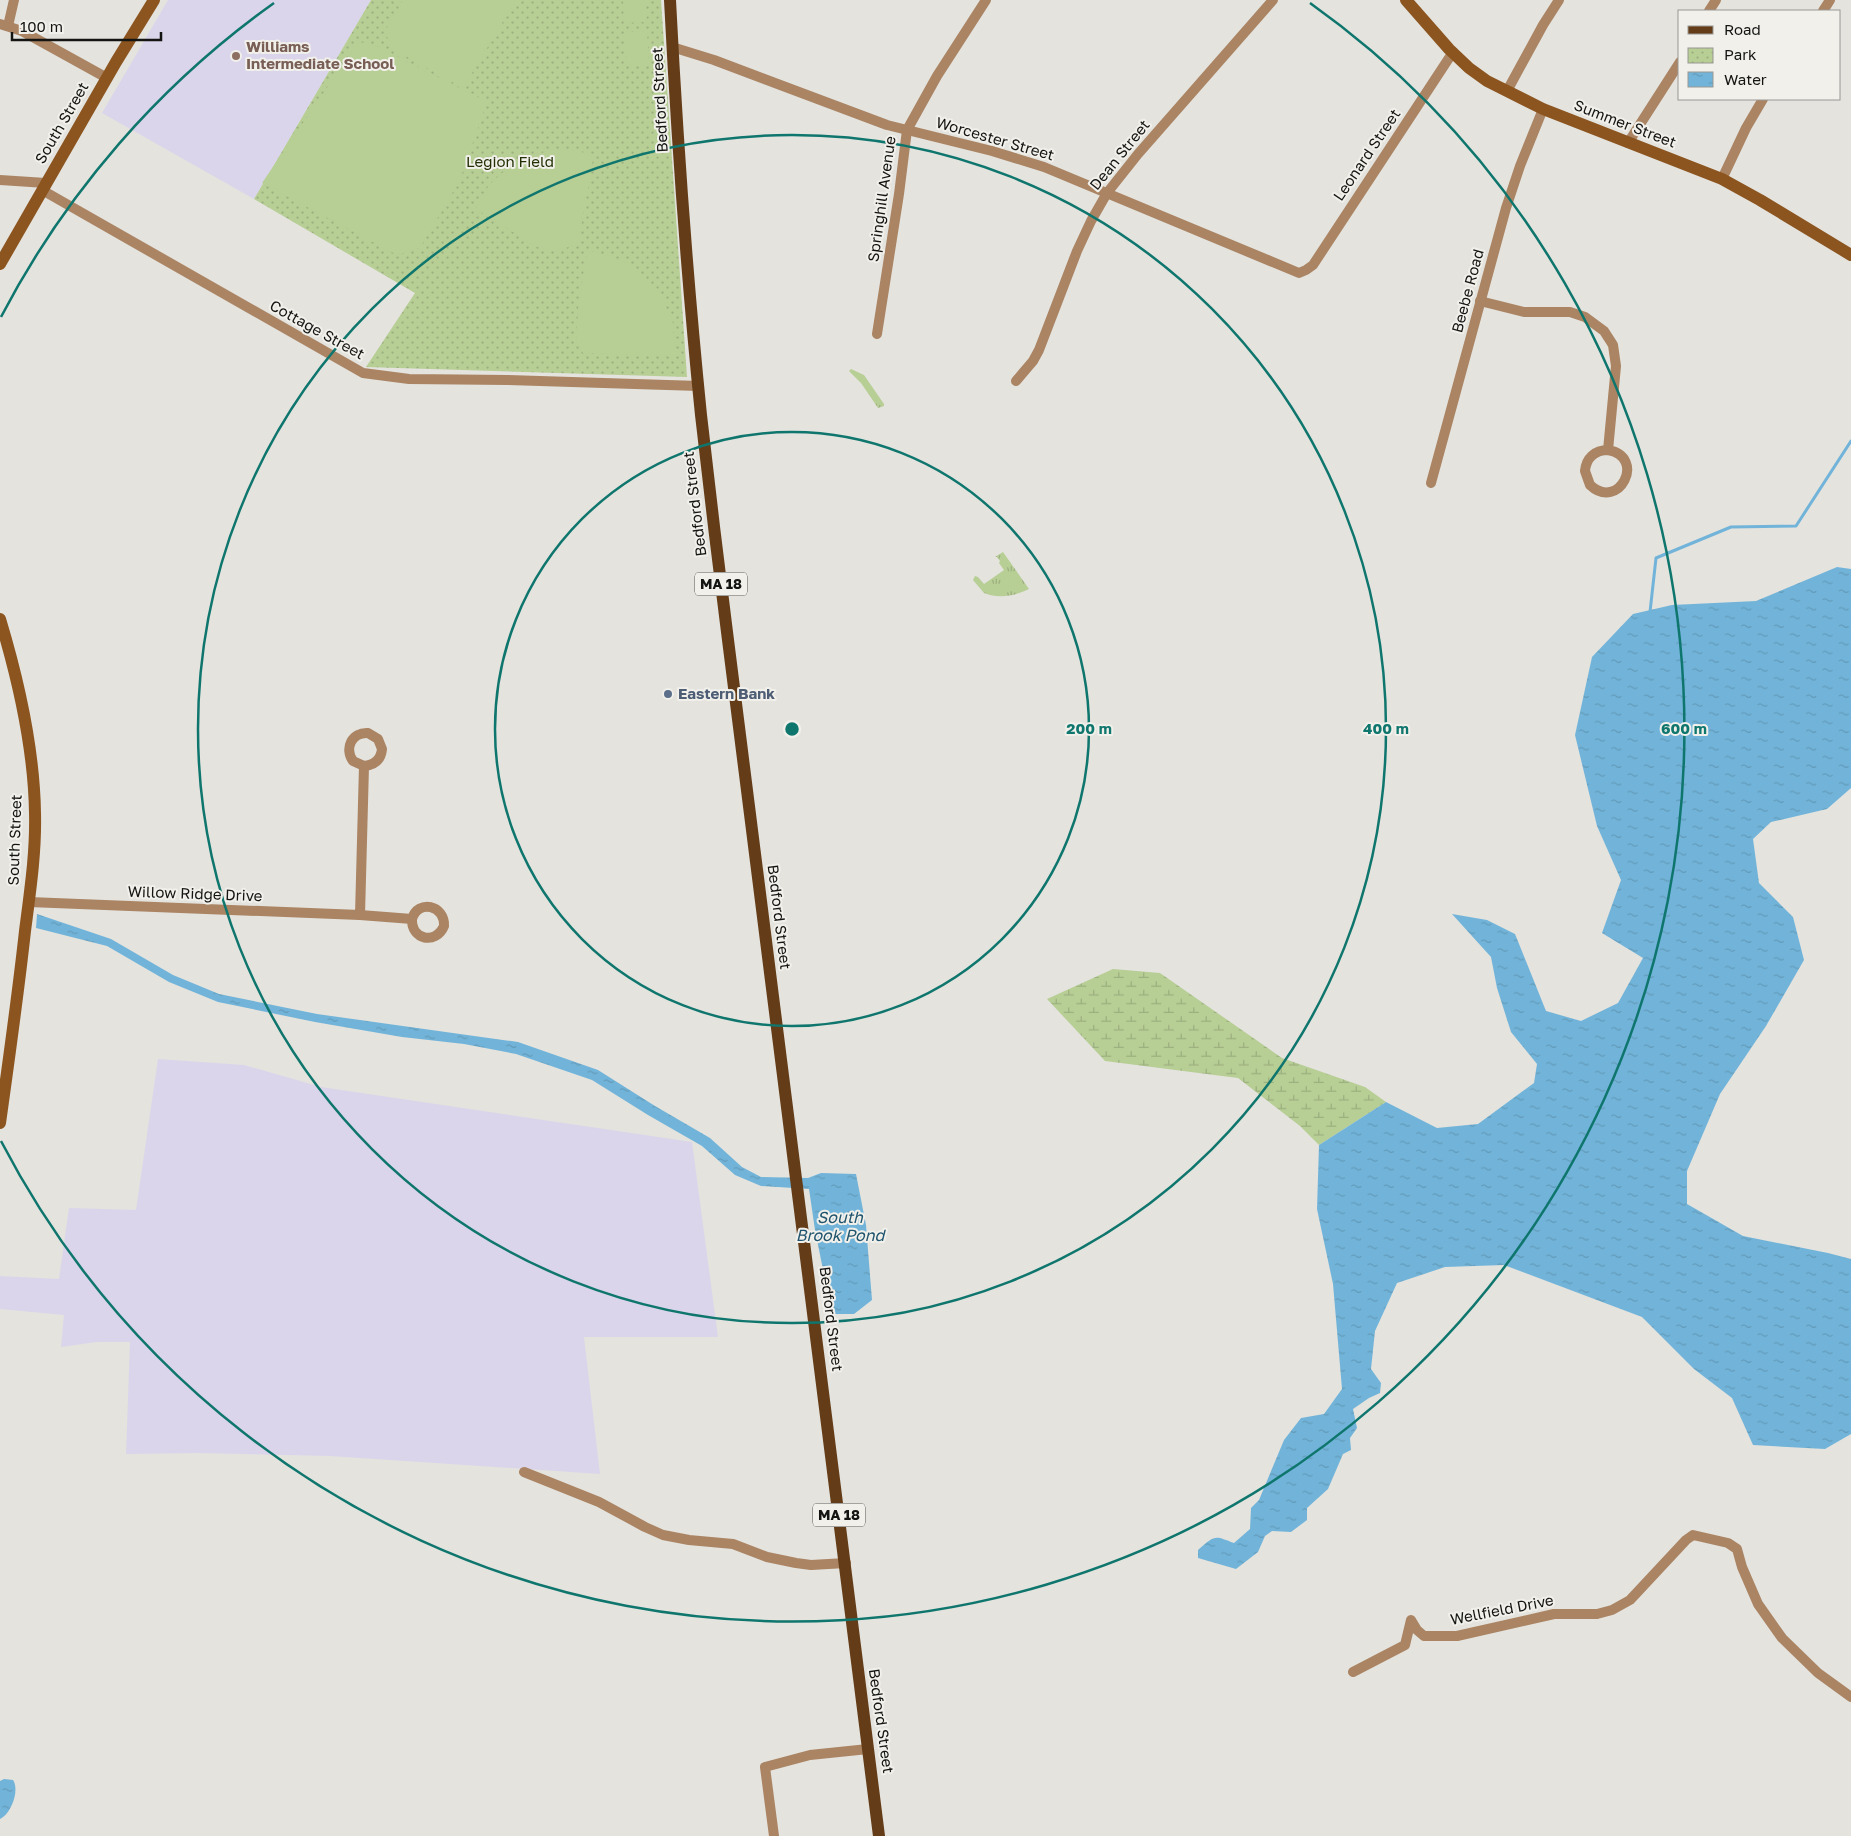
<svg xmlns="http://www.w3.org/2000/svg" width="1851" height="1836" font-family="'Golos Text',sans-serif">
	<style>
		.education { fill: #dbd5eb }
		.grass { fill: url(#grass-tufts) }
		.wetland { fill: url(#wetland-marsh) }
		.park { fill: url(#park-dots) }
		.garden { fill: #b7ce95 }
		.water { fill: url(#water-ripples) }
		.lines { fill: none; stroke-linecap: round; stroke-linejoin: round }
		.stream { stroke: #72b4d9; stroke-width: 3 }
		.street { stroke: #aa8463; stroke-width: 10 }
		.secondary { stroke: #8c551f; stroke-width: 12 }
		.primary { stroke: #643d18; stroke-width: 12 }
		.ring { fill: none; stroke: #0f766e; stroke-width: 2.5 }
		.education-dot { fill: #8d6e63; stroke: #f1f0eb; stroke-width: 2 }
		.service-dot { fill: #5c6f8a; stroke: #f1f0eb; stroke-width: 2 }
		.labels { text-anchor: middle; stroke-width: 4; stroke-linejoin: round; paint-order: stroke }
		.shield { fill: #f1f0eb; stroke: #565653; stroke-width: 1 }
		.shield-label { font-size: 14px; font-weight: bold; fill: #141412 }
		.education-label { font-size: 15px; font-weight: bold; fill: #785e54; stroke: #f1f0eb; text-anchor: start }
		.street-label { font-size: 15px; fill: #141412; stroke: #f1f0eb }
		.park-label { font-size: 15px; fill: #223003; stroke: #f1f0eb }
		.service-label { font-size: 15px; font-weight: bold; fill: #4e5e75; stroke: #f1f0eb; text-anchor: start }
		.water-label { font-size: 16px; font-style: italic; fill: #20546e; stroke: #f1f0eb }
		.centre { fill: #0f766e; stroke: #f1f0eb; stroke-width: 2.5 }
		.ring-label { font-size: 15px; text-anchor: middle; font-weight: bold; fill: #0f766e; stroke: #f1f0eb; stroke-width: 4; stroke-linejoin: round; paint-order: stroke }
	</style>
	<defs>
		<pattern id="grass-tufts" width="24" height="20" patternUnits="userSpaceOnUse" patternTransform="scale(1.25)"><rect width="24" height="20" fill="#b7ce95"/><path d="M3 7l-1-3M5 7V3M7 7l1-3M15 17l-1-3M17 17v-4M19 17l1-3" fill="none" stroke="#9cb07f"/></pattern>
		<pattern id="wetland-marsh" width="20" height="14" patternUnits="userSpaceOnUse" patternTransform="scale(1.25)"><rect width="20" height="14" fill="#b7ce95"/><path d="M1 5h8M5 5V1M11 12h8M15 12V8" fill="none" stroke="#9cb07f"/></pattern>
		<pattern id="park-dots" width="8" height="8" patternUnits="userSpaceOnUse" patternTransform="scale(1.25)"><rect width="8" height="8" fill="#b7ce95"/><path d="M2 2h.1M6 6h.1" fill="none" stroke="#9cb07f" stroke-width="1.8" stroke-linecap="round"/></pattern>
		<pattern id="water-ripples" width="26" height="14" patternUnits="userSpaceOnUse" patternTransform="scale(1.25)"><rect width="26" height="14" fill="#72b4d9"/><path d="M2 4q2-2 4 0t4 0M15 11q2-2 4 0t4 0" fill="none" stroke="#629ab9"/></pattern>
	</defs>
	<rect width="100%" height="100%" fill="#e4e3de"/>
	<g class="education">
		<polygon points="168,0 371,0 254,199 102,113"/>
		<polygon points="158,1059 244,1065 321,1087 692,1142 718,1337 584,1337 600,1474 330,1456 199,1453 126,1454 130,1342 97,1342 61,1347 64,1315 0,1309 0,1276 59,1279 69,1208 136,1210"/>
	</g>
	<g class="grass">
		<polygon points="851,369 864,375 884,404 884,406 878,408 861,383 849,371"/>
		<path d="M1003 552 1029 589C1015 596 999 599 984 593L973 580 975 576 978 577 984 584 1004 570 999 563 1000 561 997 557H995Z"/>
	</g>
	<polygon class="wetland" points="1113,969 1160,973 1282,1058 1365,1087 1386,1102 1319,1145 1300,1126 1238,1078 1105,1061 1047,999"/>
	<polygon class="park" points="371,0 661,0 687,377 366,367 415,293 254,199"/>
	<g class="garden">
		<polygon points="403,0 516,0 463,88 391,48 385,31"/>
		<polygon points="623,0 645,0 647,22 624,23"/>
		<polygon points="647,31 649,64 627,66 625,32"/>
		<polygon points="358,42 373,44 487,102 460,180 420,248 397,255 262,183"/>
		<polygon points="561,149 594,154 578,244 556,251 537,247 476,209 478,202 490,184 520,157"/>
		<polygon points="588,250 626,262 658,289 673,323 675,356 583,353 576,343 579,296"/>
	</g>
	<g class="water">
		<path d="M1837 567 1851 569V788L1827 809 1771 822 1753 839 1759 883 1793 917 1804 960 1766 1026 1720 1094 1687 1171V1204L1743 1236 1828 1253 1851 1259V1434L1825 1449 1753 1445 1732 1398 1694 1369 1642 1317 1504 1265 1445 1267 1397 1283 1375 1331 1371 1369 1381 1383 1380 1393 1369 1398 1353 1409 1357 1428 1350 1438 1351 1450 1343 1454 1328 1489 1307 1508V1520L1291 1532 1272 1531 1265 1536 1258 1552 1236 1569 1198 1558V1550C1215 1535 1214 1535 1234 1543L1250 1529 1251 1508 1259 1500 1284 1440 1301 1418 1324 1414 1342 1389 1333 1284 1317 1209 1319 1145 1386 1102 1437 1128 1478 1124 1534 1083 1537 1064 1511 1032 1497 988 1491 957 1452 914 1487 920 1515 934 1546 1011 1581 1021 1618 1003 1643 958 1602 933 1621 880 1597 826 1575 735 1592 657 1633 614 1672 605 1756 601Z"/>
		<polygon points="37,914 111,939 173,975 219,994 317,1014 518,1042 598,1070 655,1106 710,1138 742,1167 761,1177 808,1178 821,1173 856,1174 866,1225 872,1300 854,1314 832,1314 815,1230 809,1189 761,1186 735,1175 702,1146 648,1115 592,1080 516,1054 464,1044 402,1037 315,1022 218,1002 169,982 107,946 36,928"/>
		<path d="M4 1779 13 1780C20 1790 11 1814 0 1819V1781Z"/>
	</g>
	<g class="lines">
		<polyline class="stream" points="1650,612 1656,558 1731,527 1796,526 1851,441"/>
		<g class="street">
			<polyline points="1709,11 1716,0"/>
			<polyline points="1823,11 1830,0"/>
			<polyline points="0,24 22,31 107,78"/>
			<polyline points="8,26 14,0"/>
			<polyline points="672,47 714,60 887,125 992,151 1044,167 1299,273 1306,270 1313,265 1453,52"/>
			<polyline points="1507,91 1543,25 1559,0"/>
			<polyline points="1628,143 1680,62"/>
			<polyline points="1722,179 1746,128 1763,99"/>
			<polyline points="0,180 46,183"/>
			<polyline points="42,190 363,373 409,379 508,380 699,386"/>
			<path d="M1480 301 1524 312H1570L1585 317 1604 331 1613 345 1616 366 1608 450C1595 450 1586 458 1585 471L1590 485C1619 512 1647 457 1608 450"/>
			<polyline points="877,334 899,194 907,130 937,76 986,0"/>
			<polyline points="1016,381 1033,361 1039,350 1077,251 1091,221 1107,193 1138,154 1273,0"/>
			<polyline points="1431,483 1506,208 1520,166 1543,109"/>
			<path d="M29 902 360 915 364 766C375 765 381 759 382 749L378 739 368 733C352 732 344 748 353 761L364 766"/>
			<path d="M360 915 412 919C418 899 445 905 444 926 436 945 411 940 412 919"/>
			<polyline points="524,1472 599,1502 645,1527 663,1535 689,1540 733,1544 767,1557 796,1563 811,1565 846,1563"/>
			<polyline points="1353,1672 1405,1645 1411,1620 1417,1630 1424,1636 1457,1636 1554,1614 1597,1614 1612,1610 1630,1600 1686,1540 1693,1535 1728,1543 1737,1549 1742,1567 1758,1604 1782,1638 1818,1673 1851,1697"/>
			<polyline points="774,1836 765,1767 810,1755 868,1749"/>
		</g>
		<g class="secondary">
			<polyline points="1406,0 1449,49 1469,68 1487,81 1543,109 1722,179 1760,200 1851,255"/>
			<polyline points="0,264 116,62 154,0"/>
			<path d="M0 619C19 682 34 747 35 813 36 853 30 892 25 931 18 995 9 1059 0 1123"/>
		</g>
		<path class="primary" d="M670 0C677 138 687 277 701 415 709 487 718 560 727 632L879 1836"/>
	</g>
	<g class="ring">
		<circle cx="792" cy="729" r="297"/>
		<circle cx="792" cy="729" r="594"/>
		<path d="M1 317A892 892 0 0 1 274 3M1310 3A892 892 0 1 1 1 1141"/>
	</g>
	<circle class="education-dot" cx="236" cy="56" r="5"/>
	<circle class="service-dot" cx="668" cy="694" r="5"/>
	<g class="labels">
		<g class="shield">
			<rect x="695" y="572.5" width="52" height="23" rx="4"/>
			<rect x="813" y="1503.5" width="52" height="23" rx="4"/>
		</g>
		<g class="shield-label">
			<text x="721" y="589">MA 18</text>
			<text x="839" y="1520">MA 18</text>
		</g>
		<g class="education-label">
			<text x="246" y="52">Williams<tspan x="246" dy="17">Intermediate School</tspan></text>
		</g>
		<g class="street-label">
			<text transform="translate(660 100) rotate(-93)" y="5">Bedford Street</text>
			<text transform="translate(62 123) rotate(-60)" y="5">South Street</text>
			<text transform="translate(1625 124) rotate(21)" y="5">Summer Street</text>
			<text transform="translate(995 139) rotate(16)" y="5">Worcester Street</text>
			<text transform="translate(1120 155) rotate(-51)" y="5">Dean Street</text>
			<text transform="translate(1367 155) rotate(-56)" y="5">Leonard Street</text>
			<text transform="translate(882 199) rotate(-82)" y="5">Springhill Avenue</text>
			<text transform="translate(1468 291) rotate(-75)" y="5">Beebe Road</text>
			<text transform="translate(317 330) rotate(29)" y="5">Cottage Street</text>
			<text transform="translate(695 504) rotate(-97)" y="5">Bedford Street</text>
			<text transform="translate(15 840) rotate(-88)" y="5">South Street</text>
			<text transform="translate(195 894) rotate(2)" y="5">Willow Ridge Drive</text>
			<text transform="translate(779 917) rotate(83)" y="5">Bedford Street</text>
			<text transform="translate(831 1319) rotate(83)" y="5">Bedford Street</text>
			<text transform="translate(1502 1610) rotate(-11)" y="5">Wellfield Drive</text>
			<text transform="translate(881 1721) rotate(82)" y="5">Bedford Street</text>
		</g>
		<g class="park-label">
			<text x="510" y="167">Legion Field</text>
		</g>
		<g class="service-label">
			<text x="678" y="699">Eastern Bank</text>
		</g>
		<g class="water-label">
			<text x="840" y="1223">South<tspan x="840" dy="18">Brook Pond</tspan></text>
		</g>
	</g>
	<circle cx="792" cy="729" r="8" class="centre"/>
	<g class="ring-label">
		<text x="1089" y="734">200 m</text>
		<text x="1386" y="734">400 m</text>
		<text x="1684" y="734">600 m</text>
	</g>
	<rect x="1678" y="10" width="162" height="90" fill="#f1f0eb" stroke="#999894"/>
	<rect x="1688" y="26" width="25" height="8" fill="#643d18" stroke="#999894"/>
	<text x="1724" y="35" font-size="15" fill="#141412">Road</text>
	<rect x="1688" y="48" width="25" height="15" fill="url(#park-dots)" stroke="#999894"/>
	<text x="1724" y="60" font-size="15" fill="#141412">Park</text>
	<rect x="1688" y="72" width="25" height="15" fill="url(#water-ripples)" stroke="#999894"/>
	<text x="1724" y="85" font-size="15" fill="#141412">Water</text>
	<path d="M12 32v8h149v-8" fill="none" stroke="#141412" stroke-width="2.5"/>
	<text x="20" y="32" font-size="15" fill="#141412" stroke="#f1f0eb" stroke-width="4" paint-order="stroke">100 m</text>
</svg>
